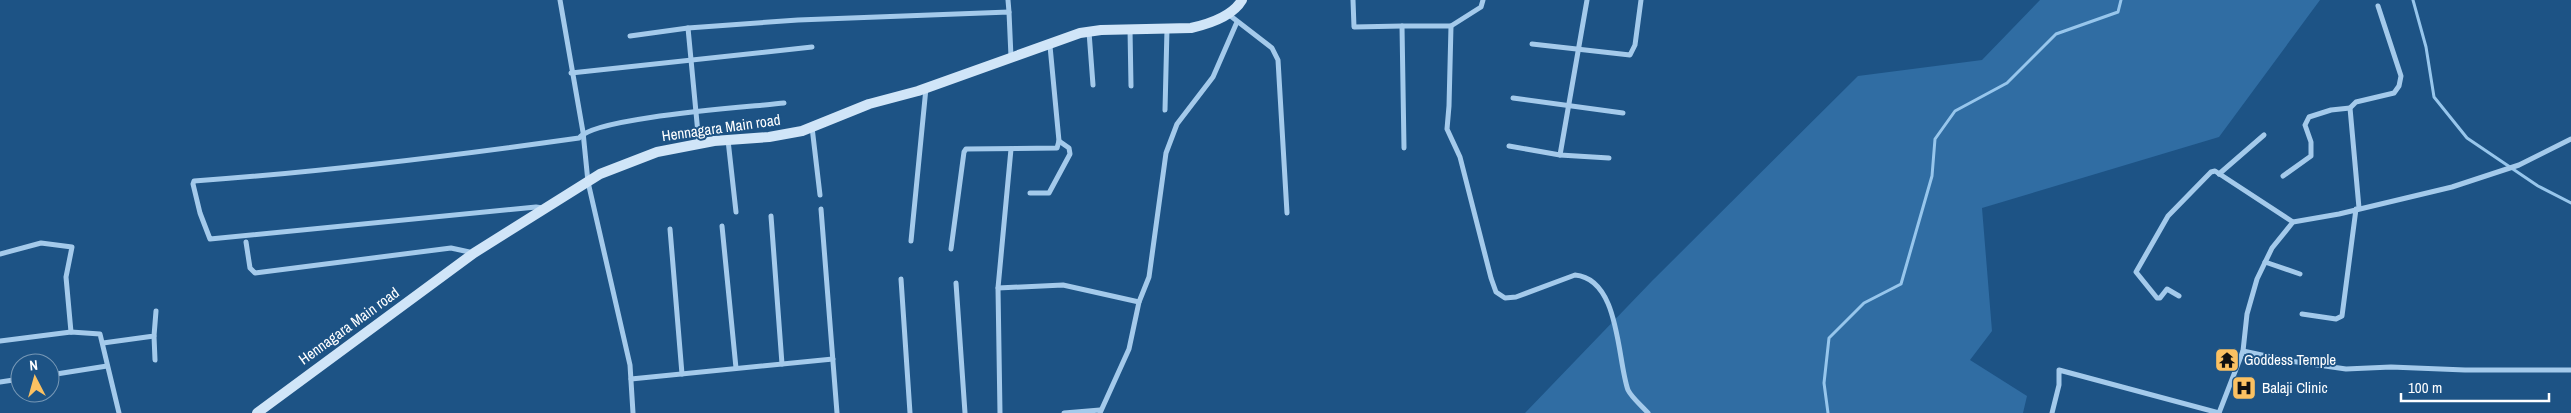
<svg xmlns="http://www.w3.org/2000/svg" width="2571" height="413" font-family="'Archivo Narrow',sans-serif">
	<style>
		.green { fill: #306da3 }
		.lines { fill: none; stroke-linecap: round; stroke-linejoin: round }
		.stream { stroke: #97c6ec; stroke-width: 3 }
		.street { stroke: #a4caeb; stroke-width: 5 }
		.secondary { stroke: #d0e5f8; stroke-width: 10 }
		.labels { text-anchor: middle; stroke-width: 4; stroke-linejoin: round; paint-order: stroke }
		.street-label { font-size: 15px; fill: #fff; stroke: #1d5385 }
		.poi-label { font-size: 15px; fill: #fff; stroke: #1d5385; text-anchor: start }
	</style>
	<rect width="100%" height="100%" fill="#1d5385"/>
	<polygon class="green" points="2040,0 2320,0 2219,137 1982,208 1992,331 1970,360 2027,396 2023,413 1525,413 1652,281 1858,76 1982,60"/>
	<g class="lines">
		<g class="stream">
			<polyline points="2413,0 2426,47 2434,97 2467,138 2538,186 2571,203"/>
			<polyline points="1828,413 1824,383 1829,338 1864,303 1901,284 1932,176 1935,139 1955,111 2007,83 2056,34 2118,12 2121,0"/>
		</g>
		<g class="street">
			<polyline points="560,0 583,132 588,182 630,365 633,413"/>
			<polyline points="1008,0 1009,12"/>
			<polyline points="1353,0 1354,27 1402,26"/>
			<polyline points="1228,14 1272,48 1278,60 1287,213"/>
			<path d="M1451 26 1449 106 1447 129 1460 157 1491 278 1496 292 1505 298 1516 297 1575 275C1620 279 1617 359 1628 390 1632 398 1642 406 1648 413"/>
			<polyline points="688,28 699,144"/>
			<polyline points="1130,29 1131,86"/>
			<polyline points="1089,32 1093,85"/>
			<polyline points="630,36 688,28 798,20 1009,12 1011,57"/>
			<polyline points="1532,44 1630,55 1635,45 1641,0"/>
			<polyline points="571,73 812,47"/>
			<polyline points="1513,98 1623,113"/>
			<polyline points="1165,110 1167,29"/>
			<polyline points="812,127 820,195"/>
			<polyline points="728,140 736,212"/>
			<polyline points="1509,146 1560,155 1609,158"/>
			<polyline points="1404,148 1402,26 1451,26 1481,7 1483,0"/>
			<polyline points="1560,155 1587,0"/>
			<polyline points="2219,174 2264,135"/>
			<polyline points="2283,176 2311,156 2311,142 2305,125 2309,117 2331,110 2350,108"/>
			<polyline points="1030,193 1049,193 1070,154 1069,148 1059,141"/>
			<path d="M543 208 536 207 210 239 200 213 193 184 194 181C323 172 451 156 579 138 594 117 751 107 784 103"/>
			<polyline points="2359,208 2350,108 2356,102 2394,93 2399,86 2401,76 2378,6"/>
			<polyline points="821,209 837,413"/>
			<polyline points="771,216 782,364"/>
			<polyline points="722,226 736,368"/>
			<polyline points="670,229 682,374"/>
			<polyline points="911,241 926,88"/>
			<polyline points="246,242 250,268 255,273 451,248 474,253"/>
			<polyline points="951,249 964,152 966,149 1057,148 1059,141 1050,46"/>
			<polyline points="0,254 41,243 72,247 66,277 71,332"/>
			<polyline points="2265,262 2300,274"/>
			<polyline points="901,279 910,413"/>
			<polyline points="956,283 965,413"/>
			<polyline points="998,288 1063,285 1139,302"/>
			<polyline points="2179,296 2167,289 2160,298 2157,298 2136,272 2168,216 2211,172 2215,171 2293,222"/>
			<polyline points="2302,314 2336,319 2342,316 2356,209"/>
			<polyline points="154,336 155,360"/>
			<polyline points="0,341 71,332 100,334 119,413"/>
			<polyline points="103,343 154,336 156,311"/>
			<polyline points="2243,351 2290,361 2346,369 2391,367 2465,370 2571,370"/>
			<polyline points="50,375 107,366"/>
			<polyline points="631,379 833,359"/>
			<polyline points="0,382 20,379"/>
			<polyline points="1000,413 998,288 1011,149"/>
			<polyline points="1064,413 1100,410"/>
			<polyline points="1100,413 1129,349 1139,302 1149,277 1166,153 1177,124 1213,77 1237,22"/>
			<polyline points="2052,413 2059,385 2059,370 2219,413"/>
			<polyline points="2219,413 2243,351 2247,314 2257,279 2272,248 2293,222 2339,214 2452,187 2519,165 2571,139"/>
		</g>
		<path class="secondary" d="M257 413 474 253 600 174 657 152 714 141 769 137 802 131 869 104 918 91 1080 33 1101 30 1191 28C1209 24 1232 17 1242 0"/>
	</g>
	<defs>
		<symbol id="temple-square" viewBox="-11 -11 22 22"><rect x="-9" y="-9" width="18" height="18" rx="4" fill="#fbc162" stroke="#1d5385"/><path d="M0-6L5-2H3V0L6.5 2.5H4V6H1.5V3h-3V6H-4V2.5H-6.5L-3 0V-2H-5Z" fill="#111"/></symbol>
		<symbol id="hospital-square" viewBox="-11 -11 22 22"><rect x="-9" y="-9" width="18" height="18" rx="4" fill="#fbc162" stroke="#1d5385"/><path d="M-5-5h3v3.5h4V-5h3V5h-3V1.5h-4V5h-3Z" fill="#111"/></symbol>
	</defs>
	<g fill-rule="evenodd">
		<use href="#temple-square" x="2213" y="346" width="28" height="28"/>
		<use href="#hospital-square" x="2230" y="374" width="28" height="28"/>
	</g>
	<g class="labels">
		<g class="street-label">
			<text transform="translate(721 128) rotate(-8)" y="5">Hennagara Main road</text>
			<text transform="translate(349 326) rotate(-36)" y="5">Hennagara Main road</text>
		</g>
		<g class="poi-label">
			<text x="2244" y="365">Goddess Temple</text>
			<text x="2262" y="393">Balaji Clinic</text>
		</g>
	</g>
	<g transform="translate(35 378) rotate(354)"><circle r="24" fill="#1d5385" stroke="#7798b6"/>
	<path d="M0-4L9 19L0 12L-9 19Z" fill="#fbc162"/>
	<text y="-8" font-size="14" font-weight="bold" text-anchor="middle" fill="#ffffff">N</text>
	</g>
	<path d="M2401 393v8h148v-8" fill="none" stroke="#ffffff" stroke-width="2.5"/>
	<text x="2408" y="393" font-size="15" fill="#ffffff" stroke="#1d5385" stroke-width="4" paint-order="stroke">100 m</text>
</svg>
